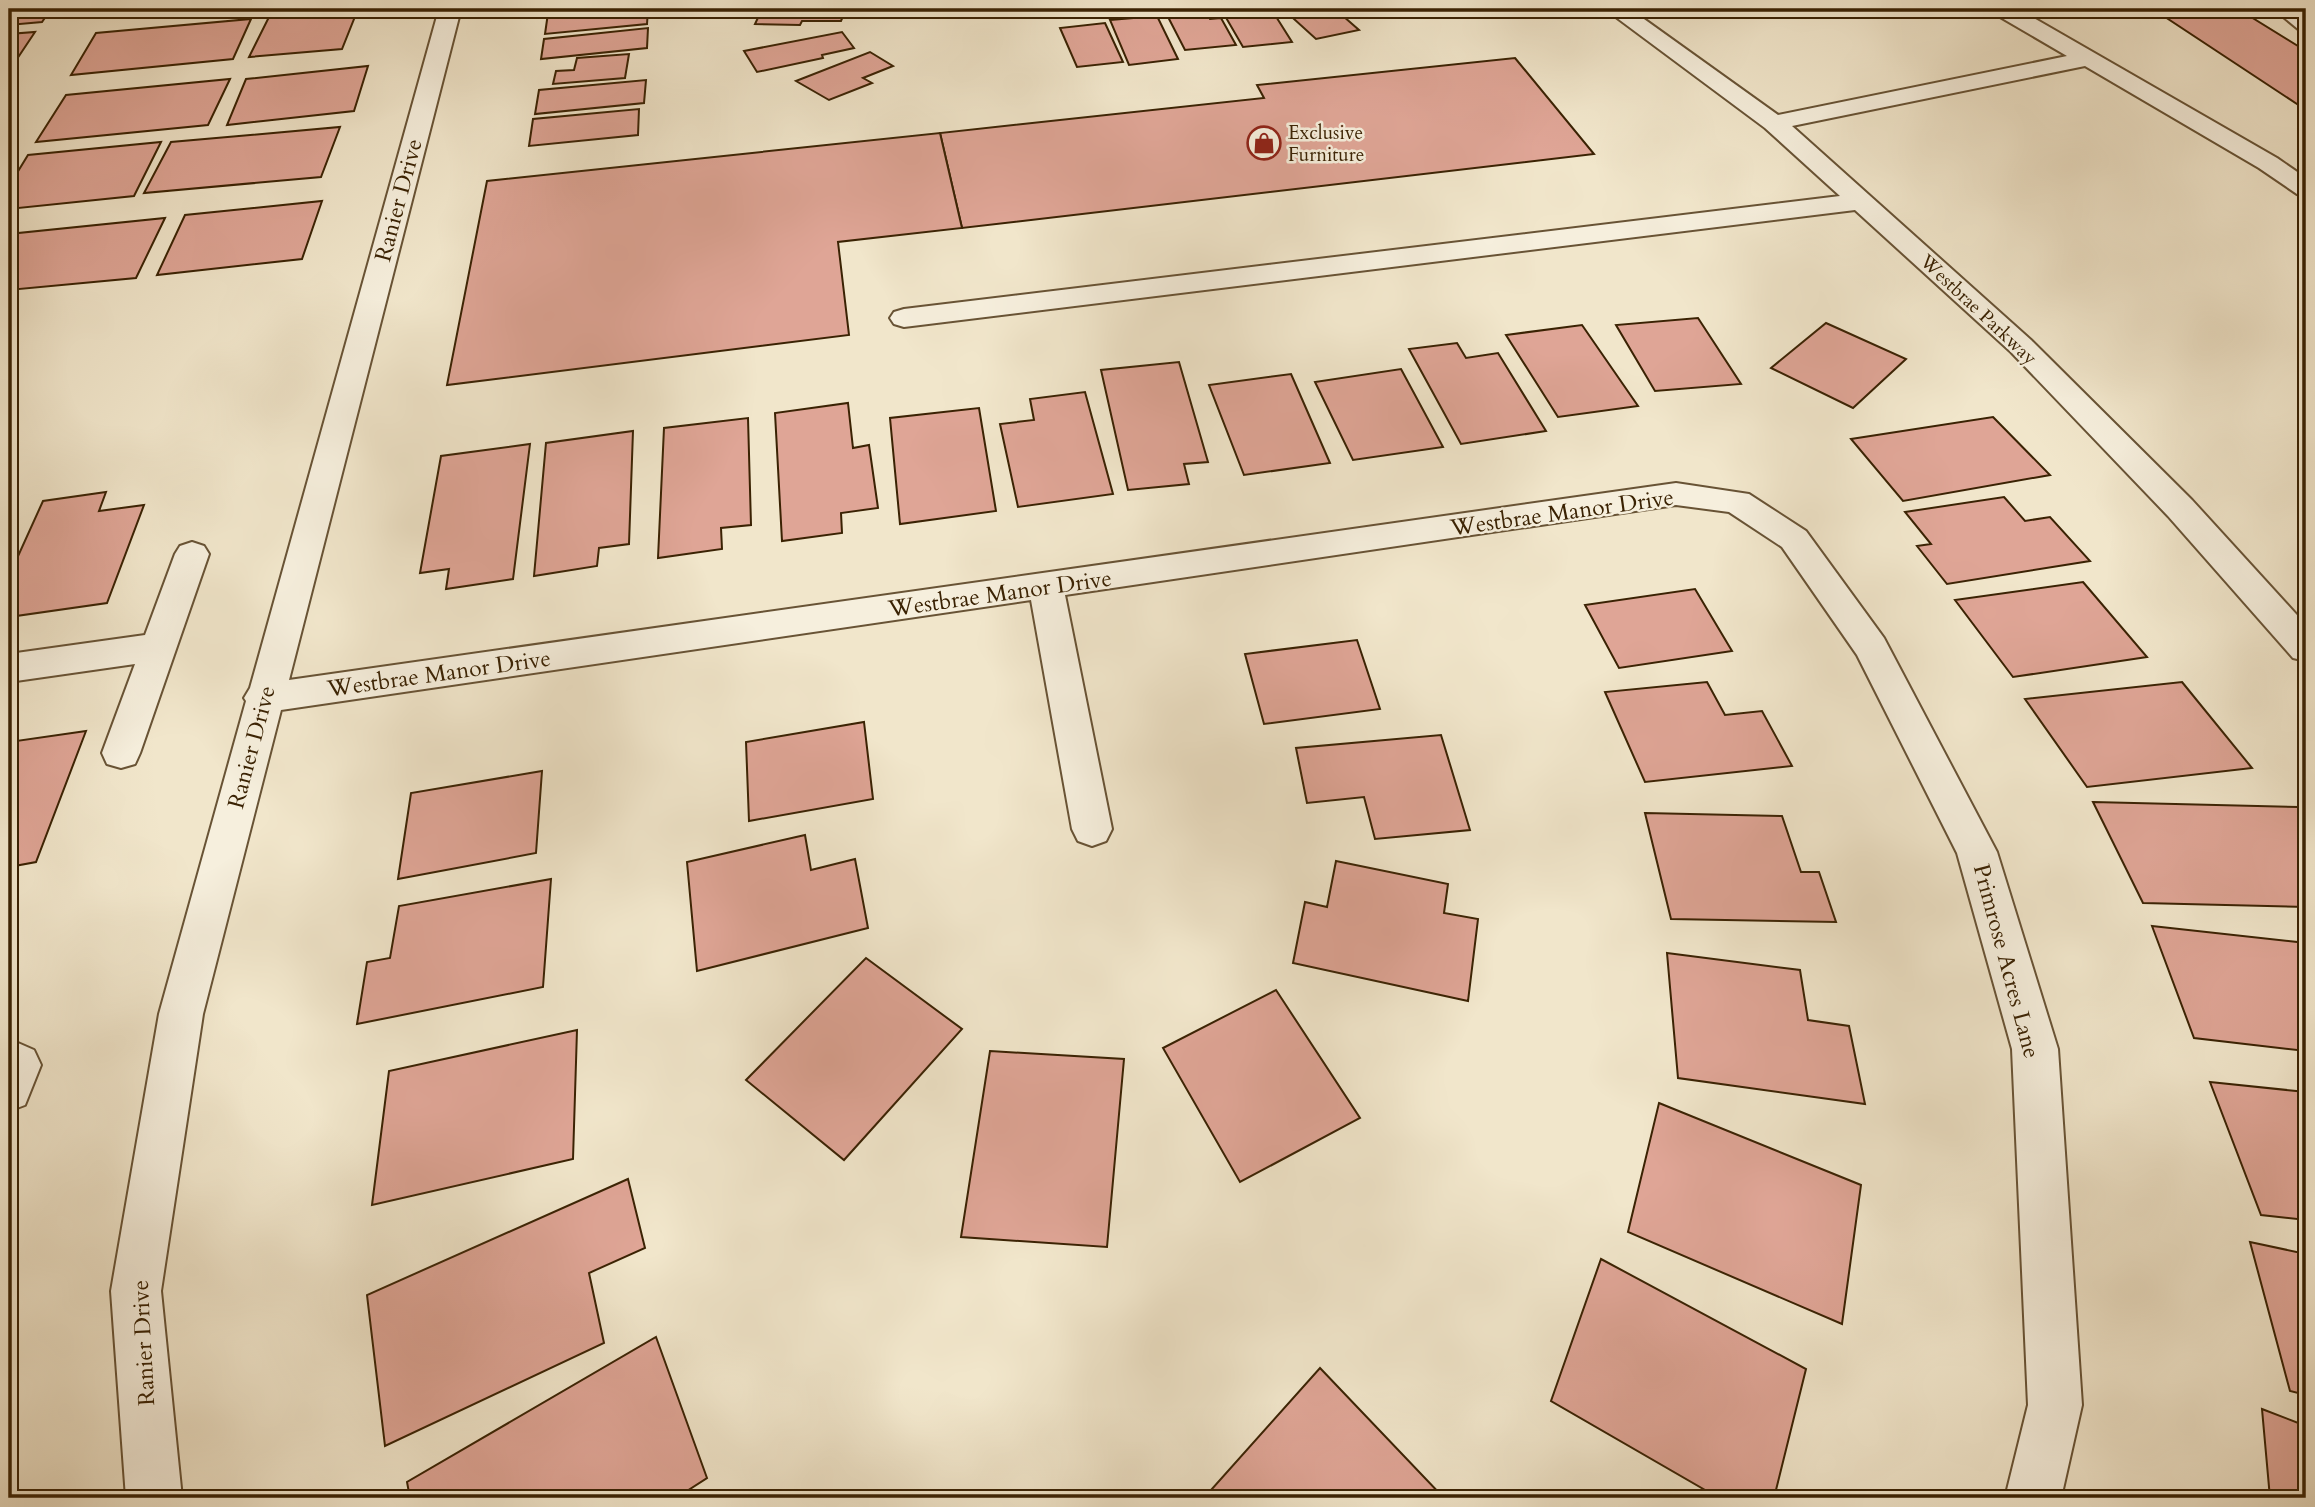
<svg xmlns="http://www.w3.org/2000/svg" width="2315" height="1507" font-family="Cardo,serif">
	<style>
		.building { fill: #dfa596; stroke: #3a2203; stroke-width: 2 }
		.lines { fill: none; stroke-linecap: round; stroke-linejoin: round }
		.minor-casing { stroke: #685335; stroke-width: 4 }
		.minor { fill: #f6efdd; fill-rule: evenodd }
		.labels { text-anchor: middle; stroke-width: 5; stroke-linejoin: round; paint-order: stroke }
		.far-poi-label { font-size: 19px; fill: #3a2203; stroke: #f6efdd; text-anchor: start }
		.far-street-label { font-size: 19px; fill: #3a2203; stroke: #f6efdd }
		.street-label { font-size: 23px; fill: #3a2203; stroke: #f6efdd }
	</style>
	<rect width="100%" height="100%" fill="#f1e6cb"/>
	<filter id="stains"><feTurbulence type="fractalNoise" baseFrequency=".00286" numOctaves="4"/><feColorMatrix values="0 0 0 0 .2 0 0 0 0 .09 0 0 0 0 .02 0 0 0 .5 -.17"/></filter>
	<radialGradient id="worn" r=".72"><stop offset=".6" stop-color="#630" stop-opacity="0"/><stop offset="1" stop-color="#630" stop-opacity=".3"/></radialGradient>
	<g class="building">
		<polygon points="9,9 51,9 42,22 9,25"/>
		<polygon points="273,9 358,9 342,49 249,57"/>
		<polygon points="590,9 648,9 647,24 545,34 548,13"/>
		<polygon points="762,9 846,9 841,21 802,21 800,25 755,24"/>
		<polygon points="1205,9 1210,19 1221,18 1236,45 1185,50 1166,13"/>
		<polygon points="1221,9 1260,9 1264,16 1275,15 1292,42 1243,47"/>
		<polygon points="1283,9 1335,9 1359,30 1316,39"/>
		<polygon points="1354,9 1403,9 1367,18"/>
		<polygon points="2153,9 2238,9 2306,51 2306,110"/>
		<polygon points="1157,16 1178,59 1129,65 1110,20"/>
		<polygon points="251,19 233,59 71,75 96,33"/>
		<polygon points="1105,23 1123,62 1077,67 1060,28"/>
		<polygon points="648,28 647,48 541,59 544,39"/>
		<polygon points="35,32 9,71 9,34"/>
		<polygon points="842,32 854,48 822,55 823,58 757,72 744,51"/>
		<polygon points="870,52 893,66 863,78 872,83 829,100 796,81"/>
		<polygon points="629,54 625,78 553,84 556,71 574,70 577,58"/>
		<polygon points="1515,58 1594,154 962,228 940,133 1264,98 1257,85"/>
		<polygon points="368,66 354,111 227,125 246,79"/>
		<polygon points="230,79 208,125 36,142 66,95"/>
		<polygon points="646,80 644,103 535,114 539,90"/>
		<polygon points="639,109 638,135 529,146 533,119"/>
		<polygon points="340,127 321,177 144,193 171,142"/>
		<polygon points="940,133 962,228 838,242 849,335 447,385 487,181"/>
		<polygon points="161,142 134,196 9,209 9,186 28,155"/>
		<polygon points="322,201 302,259 157,275 185,215"/>
		<polygon points="165,218 136,278 9,290 9,234"/>
		<polygon points="1698,318 1741,384 1655,391 1616,325"/>
		<polygon points="1826,323 1906,359 1853,408 1771,368"/>
		<polygon points="1582,325 1638,406 1558,417 1506,335"/>
		<polygon points="1457,343 1466,358 1498,353 1546,431 1461,444 1409,349"/>
		<polygon points="1179,362 1208,462 1184,464 1189,484 1128,490 1101,370"/>
		<polygon points="1401,369 1443,447 1353,460 1315,382"/>
		<polygon points="1291,374 1330,463 1244,475 1209,385"/>
		<polygon points="1085,392 1113,494 1018,507 1000,424 1034,420 1030,399"/>
		<polygon points="848,403 853,448 869,445 878,508 841,513 842,533 782,541 775,413"/>
		<polygon points="979,408 996,511 900,524 890,418"/>
		<polygon points="1993,417 2050,475 1903,501 1851,439"/>
		<polygon points="748,418 751,525 721,528 722,549 658,558 664,428"/>
		<polygon points="633,431 629,544 599,548 597,566 534,576 546,443"/>
		<polygon points="530,444 513,579 446,589 449,569 420,573 441,456"/>
		<polygon points="106,492 99,511 144,505 107,603 9,617 9,576 43,501"/>
		<polygon points="2004,497 2025,521 2050,517 2090,561 1947,584 1917,546 1931,544 1905,512"/>
		<polygon points="2083,582 2147,657 2013,677 1955,600"/>
		<polygon points="1695,589 1732,651 1619,668 1585,605"/>
		<polygon points="1357,640 1380,709 1264,724 1245,654"/>
		<polygon points="1707,682 1725,715 1762,711 1792,766 1645,782 1605,692"/>
		<polygon points="2182,682 2252,768 2087,787 2025,699"/>
		<polygon points="864,722 873,799 749,821 746,742"/>
		<polygon points="86,731 36,862 9,867 9,742"/>
		<polygon points="1441,735 1470,830 1375,839 1364,797 1307,803 1296,748"/>
		<polygon points="542,771 536,853 398,879 411,793"/>
		<polygon points="2093,802 2298,807 2306,820 2306,907 2143,903"/>
		<polygon points="1645,813 1782,816 1801,872 1819,872 1836,922 1671,919"/>
		<polygon points="805,835 811,870 855,859 868,928 697,971 687,862"/>
		<polygon points="1336,861 1448,884 1444,913 1478,919 1468,1001 1293,963 1305,902 1327,907"/>
		<polygon points="551,879 543,987 357,1024 367,962 390,958 399,906"/>
		<polygon points="2152,926 2306,943 2306,1051 2194,1038"/>
		<polygon points="1667,953 1800,970 1808,1020 1849,1026 1865,1104 1678,1078"/>
		<polygon points="866,958 962,1029 844,1160 746,1080"/>
		<polygon points="1276,990 1360,1118 1240,1182 1163,1048"/>
		<polygon points="577,1030 573,1159 372,1205 389,1071"/>
		<polygon points="990,1051 1124,1059 1107,1247 961,1237"/>
		<polygon points="2210,1082 2306,1092 2306,1220 2261,1215"/>
		<polygon points="1659,1103 1861,1185 1842,1324 1628,1232"/>
		<polygon points="628,1179 645,1248 589,1273 604,1343 385,1446 367,1295"/>
		<polygon points="2250,1242 2306,1254 2306,1395 2290,1391"/>
		<polygon points="1601,1259 1806,1369 1774,1498 1719,1498 1551,1401"/>
		<polygon points="656,1337 707,1478 676,1498 410,1498 407,1482"/>
		<polygon points="1320,1368 1444,1498 1218,1498 1211,1490"/>
		<polygon points="2262,1409 2306,1426 2306,1498 2270,1498"/>
	</g>
	<g class="lines">
		<defs>
			<g id="minor">
				<polygon points="439,9 461,9 289,680 1676,483 1749,494 1806,531 1884,638 1997,852 2058,1049 2082,1405 2061,1498 2005,1498 2028,1405 2012,1049 1957,853 1857,655 1782,547 1729,512 1676,505 1065,595 1112,829 1106,841 1092,846 1078,841 1072,829 1031,600 281,710 203,1014 161,1291 182,1498 126,1498 111,1291 159,1014 246,701 244,698 250,688"/>
				<polygon points="1605,9 1630,9 1778,115 2067,56 1995,14 1992,9 2018,9 2277,158 2306,178 2306,197 2297,194 2259,168 2085,66 1792,126 2031,340 2192,500 2306,625 2306,661 2293,658 2168,516 2011,352 1855,210 904,327 894,324 890,318 894,312 904,309 1840,196 1765,128"/>
				<polygon points="2291,9 2306,9 2306,30 2298,29 2281,15 2284,10"/>
				<polygon points="192,542 204,546 209,554 140,753 135,764 121,768 107,764 102,753 135,664 9,682 9,654 145,635 175,554 180,546"/>
				<polygon points="18,1043 34,1050 41,1065 25,1105 9,1111 9,1047"/>
			</g>
		</defs>
		<use href="#minor" class="minor-casing"/>
		<use href="#minor" class="minor"/>
	</g>
	<defs>
		<symbol id="shop-ring" viewBox="-11 -11 22 22"><circle r="9.5" fill="#f6efdd" stroke="#8f2418" stroke-width="1.5"/><path d="M-5-2.5h2.3a2.7 3.5 0 0 1 5.4 0H5L5.5 6h-11ZM-1.5-2.5h3a1.5 2.3 0 0 0-3 0Z" fill="#8f2418"/></symbol>
	</defs>
	<g fill-rule="evenodd">
		<use href="#shop-ring" x="1245" y="124" width="38" height="38"/>
	</g>
	<g class="labels">
		<g class="far-poi-label">
			<text x="1288" y="139">Exclusive<tspan x="1288" dy="22">Furniture</tspan></text>
		</g>
		<g class="far-street-label">
			<text transform="translate(1979 309) rotate(43)" y="7">Westbrae Parkway</text>
		</g>
		<g class="street-label">
			<text transform="translate(398 200) rotate(-75)" y="8">Ranier Drive</text>
			<text transform="translate(1562 512) rotate(-8)" y="8">Westbrae Manor Drive</text>
			<text transform="translate(1000 593) rotate(-8)" y="8">Westbrae Manor Drive</text>
			<text transform="translate(439 673) rotate(-8)" y="8">Westbrae Manor Drive</text>
			<text transform="translate(251 747) rotate(-75)" y="8">Ranier Drive</text>
			<text transform="translate(2007 961) rotate(75)" y="8">Primrose Acres Lane</text>
			<text transform="translate(143 1343) rotate(-93)" y="8">Ranier Drive</text>
		</g>
	</g>
	<rect width="2315" height="1507" fill="none" stroke="#f1e6cb" stroke-width="35"/>
	<rect x="10" y="10" width="2294" height="1486" fill="none" stroke="#3a2203" stroke-width="3.5"/>
	<rect x="18" y="18" width="2280" height="1472" fill="none" stroke="#3a2203" stroke-width="2"/>
	<rect width="100%" height="100%" filter="url(#stains)"/>
	<rect width="100%" height="100%" fill="url(#worn)"/>
</svg>
